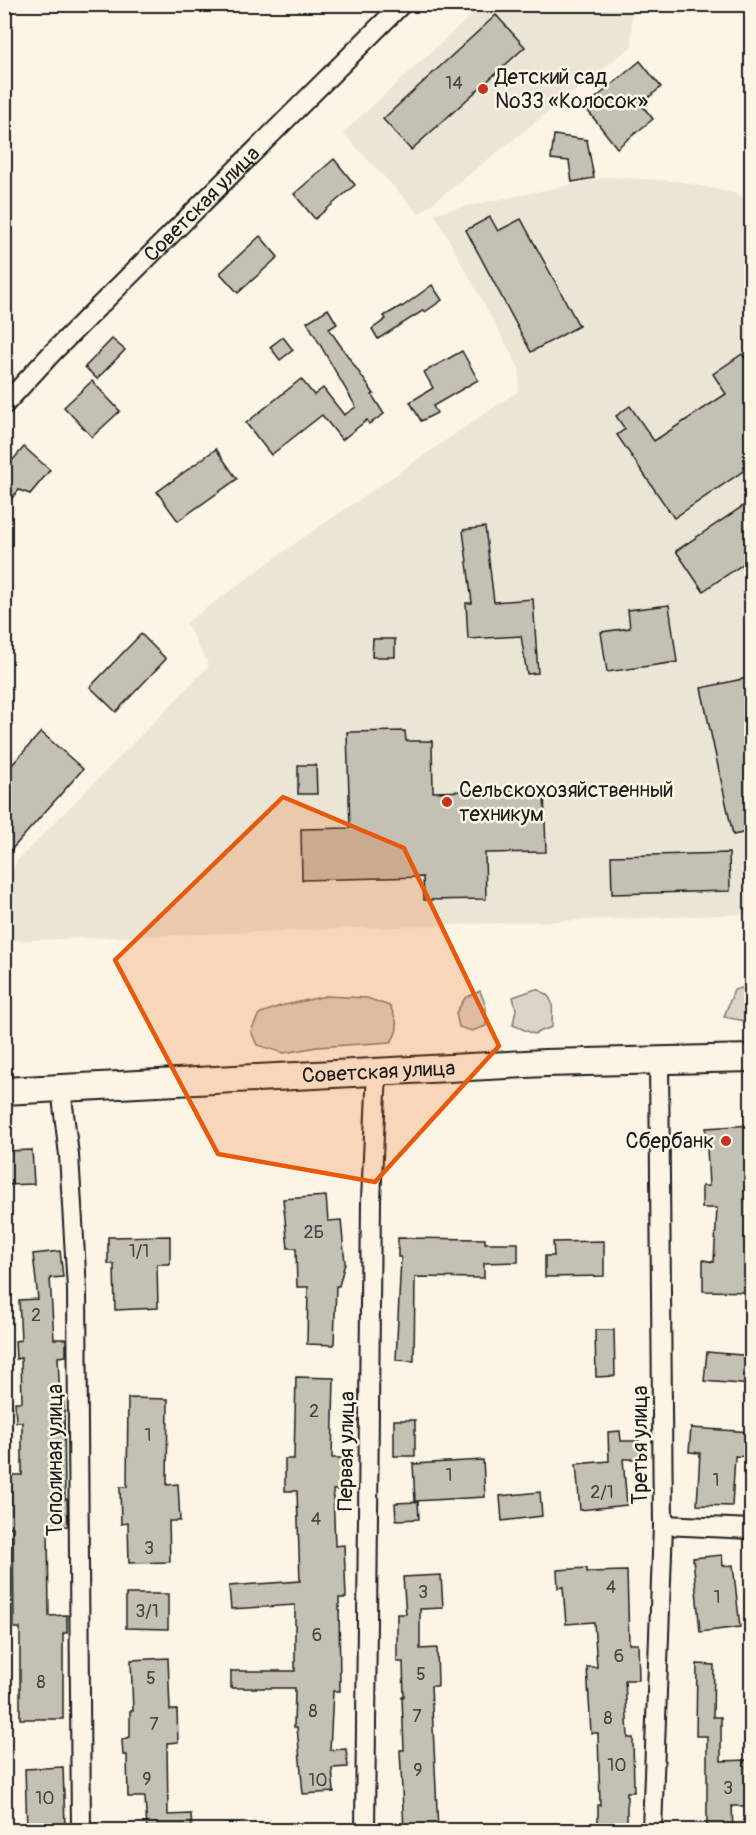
<svg xmlns="http://www.w3.org/2000/svg" width="756" height="1835" font-family="Pangolin,sans-serif">
	<style>
		.built { fill: #ebe5d6 }
		.green { fill: #dbd5c8; stroke: #7c7872; stroke-width: 1.5 }
		.building { fill: #c4c0b3; stroke: #1c1c1c; stroke-width: 1.5 }
		.lines { fill: none; stroke-linecap: round; stroke-linejoin: round }
		.street-casing { stroke: #1c1c1c; stroke-width: 22 }
		.secondary-casing { stroke: #1c1c1c; stroke-width: 30 }
		.street { stroke: #fcf5e5; stroke-width: 18 }
		.secondary { stroke: #fcf5e5; stroke-width: 26 }
		.marked { fill: #e8590c; fill-opacity: 0.2; stroke: #e8590c; stroke-width: 4.5; stroke-linejoin: round }
		.poi-dot { fill: #c8321e; stroke: #fcf5e5; stroke-width: 2 }
		.labels { text-anchor: middle; stroke-width: 5; stroke-linejoin: round; paint-order: stroke }
		.number-label { font-size: 18px; fill: #464542 }
		.poi-label { font-size: 21px; fill: #1c1c1c; stroke: #fcf5e5; text-anchor: start }
		.street-label { font-size: 21px; fill: #1c1c1c; stroke: #fcf5e5 }
	</style>
	<rect width="100%" height="100%" fill="#fcf5e5"/>
	<filter id="ink" filterUnits="userSpaceOnUse"><feTurbulence type="fractalNoise" baseFrequency=".0167" numOctaves="2"/><feDisplacementMap in="SourceGraphic" scale="12" xChannelSelector="R" yChannelSelector="G"/><feConvolveMatrix kernelMatrix="1 2 1 2 8 2 1 2 1" color-interpolation-filters="sRGB"/></filter>
	<g filter="url(#ink)">
		<g class="built">
			<polygon points="482,5 631,5 632,46 419,214 343,133"/>
			<polygon points="608,177 677,181 738,194 749,203 752,209 751,914 5,941 5,888 17,861 209,666 186,623 300,540 518,391 520,370 434,213"/>
		</g>
		<g class="green">
			<polygon points="751,985 751,1022 724,1017 734,990"/>
			<path d="M536 989C557 997 552 1007 552 1027L534 1034 513 1025 516 1009 513 997Z"/>
			<polygon points="480,991 486,1007 486,1026 472,1031 459,1027 456,1013 465,998"/>
			<path d="M326 996 367 998 390 1006C397 1022 401 1027 391 1042L317 1047 284 1053 257 1045 251 1031 259 1014 280 1006Z"/>
		</g>
		<g class="building">
			<polygon points="496,15 525,47 411,150 383,119"/>
			<polygon points="640,61 661,87 641,104 653,119 617,148 585,107"/>
			<polygon points="554,135 587,140 594,178 572,182 569,161 551,159"/>
			<polygon points="334,159 355,185 315,219 294,194"/>
			<polygon points="490,217 498,231 521,219 579,326 531,352 466,230"/>
			<polygon points="260,236 278,257 238,293 220,273"/>
			<polygon points="432,285 442,300 425,312 424,310 378,339 372,329 386,319 384,316 401,306 402,307"/>
			<polygon points="328,309 337,324 329,329 374,394 372,395 384,414 369,424 367,420 342,440 322,415 271,455 246,423 301,379 314,395 323,388 344,415 356,407 307,322"/>
			<polygon points="283,337 293,350 280,360 270,347"/>
			<polygon points="112,339 125,350 97,379 85,367"/>
			<polygon points="462,351 478,380 433,406 437,413 421,421 410,402 433,388 424,372"/>
			<polygon points="742,354 752,367 752,465 674,518 617,435 625,429 616,416 630,406 654,441 726,394 713,374"/>
			<polygon points="92,381 120,411 92,437 64,407"/>
			<polygon points="24,447 50,470 30,494 19,490 4,507 4,470"/>
			<polygon points="216,449 237,479 178,521 157,492"/>
			<polygon points="752,500 752,558 703,591 676,551"/>
			<polygon points="485,527 494,602 533,599 538,673 527,674 521,636 468,639 466,603 472,603 463,530"/>
			<polygon points="669,605 677,662 607,672 601,632 630,628 628,610"/>
			<polygon points="141,634 166,659 116,712 90,687"/>
			<polygon points="373,639 395,639 395,657 372,657"/>
			<polygon points="747,678 752,696 752,831 733,835 701,688"/>
			<polygon points="405,731 406,741 432,741 433,792 544,789 546,852 485,853 486,899 424,900 423,877 302,880 301,829 350,828 347,732"/>
			<polygon points="41,732 83,769 4,858 4,774"/>
			<polygon points="298,765 316,765 317,794 298,794"/>
			<polygon points="729,853 730,891 612,894 611,856"/>
			<polygon points="752,1125 752,1292 703,1291 703,1260 714,1262 717,1208 702,1208 702,1186 709,1186 706,1128"/>
			<polygon points="32,1150 34,1184 4,1185 4,1151"/>
			<polygon points="326,1196 328,1221 341,1220 345,1263 339,1286 336,1286 334,1345 307,1344 308,1287 297,1287 296,1248 288,1248 283,1199"/>
			<polygon points="170,1236 170,1264 157,1264 158,1308 115,1310 114,1264 108,1264 108,1237"/>
			<polygon points="398,1238 485,1239 485,1243 518,1243 518,1262 484,1263 484,1278 415,1277 414,1361 396,1360 401,1257 398,1257"/>
			<polygon points="604,1241 604,1276 545,1277 545,1256 554,1256 553,1242"/>
			<polygon points="60,1251 63,1277 50,1278 54,1339 66,1339 66,1356 58,1357 60,1402 64,1402 65,1499 67,1499 68,1526 48,1527 49,1616 67,1615 67,1633 63,1633 63,1719 20,1719 20,1628 14,1628 13,1527 7,1527 8,1475 22,1475 22,1422 16,1422 15,1402 22,1402 21,1358 16,1359 15,1341 21,1340 19,1300 38,1299 33,1254"/>
			<polygon points="595,1330 614,1330 615,1376 596,1377"/>
			<polygon points="707,1352 752,1356 752,1385 704,1381"/>
			<polygon points="296,1377 334,1378 332,1458 346,1458 347,1490 333,1490 335,1546 344,1545 346,1598 339,1598 340,1691 333,1691 330,1750 346,1749 348,1767 332,1768 334,1792 303,1794 297,1727 294,1727 295,1688 231,1688 231,1671 295,1671 295,1605 231,1609 229,1586 300,1581 297,1491 285,1491 285,1459 294,1459"/>
			<polygon points="128,1398 168,1399 167,1485 178,1484 180,1521 169,1521 170,1562 129,1563 128,1523 121,1524 120,1487 127,1487"/>
			<rect x="394" y="1420" width="21" height="36"/>
			<polygon points="691,1428 752,1432 750,1457 735,1456 732,1506 697,1505 700,1453 689,1452"/>
			<polygon points="620,1431 621,1441 639,1441 639,1459 623,1459 627,1505 580,1510 576,1464 609,1461 608,1432"/>
			<polygon points="483,1460 485,1497 415,1501 413,1464"/>
			<polygon points="540,1492 542,1516 502,1521 500,1496"/>
			<polygon points="418,1502 419,1519 396,1520 395,1503"/>
			<polygon points="722,1555 723,1566 733,1565 740,1627 700,1632 693,1558"/>
			<polygon points="587,1568 587,1572 627,1571 629,1644 638,1644 639,1680 625,1680 628,1738 633,1738 634,1792 627,1792 627,1830 598,1830 598,1805 600,1805 598,1733 591,1733 587,1667 597,1667 594,1622 566,1624 563,1587 558,1588 557,1570"/>
			<polygon points="441,1575 443,1608 420,1609 420,1649 437,1648 438,1686 431,1686 438,1830 404,1830 400,1750 404,1750 402,1697 404,1697 403,1662 397,1662 397,1614 406,1614 403,1577"/>
			<polygon points="126,1594 168,1594 168,1629 126,1628"/>
			<polygon points="168,1658 170,1710 177,1710 178,1742 167,1743 168,1815 191,1814 192,1830 147,1830 145,1797 128,1797 127,1755 123,1755 122,1740 130,1737 130,1711 133,1711 131,1660"/>
			<polygon points="697,1664 714,1665 713,1717 721,1717 721,1761 749,1760 750,1806 732,1806 733,1830 707,1830 707,1736 696,1736"/>
			<polygon points="63,1767 65,1827 27,1829 25,1769"/>
		</g>
		<g class="lines">
			<defs>
				<g id="street">
					<path id="s1" d="M4 405 53 352 402 4"/>
					<polyline points="61,1089 69,1155 77,1289 81,1830"/>
					<polyline points="663,1525 752,1529"/>
					<polyline points="365,1830 371,1200 377,1071"/>
					<polyline points="652,1830 663,1525 659,1060"/>
				</g>
				<g id="secondary">
					<path id="s2" d="M4 1091 545 1063 752 1058"/>
				</g>
			</defs>
			<use href="#street" class="street-casing"/>
			<use href="#secondary" class="secondary-casing"/>
			<use href="#street" class="street"/>
			<use href="#secondary" class="secondary"/>
		</g>
	</g>
	<path class="marked" d="M283 797 404 848 499 1046 375 1182 218 1154 115 960Z"/>
	<g class="poi-dot">
		<circle cx="483" cy="89" r="6"/>
		<circle cx="447" cy="802" r="6"/>
		<circle cx="726" cy="1141" r="6"/>
	</g>
	<g class="labels">
		<g class="number-label">
			<text x="454" y="89">14</text>
			<text x="314" y="1238">2Б</text>
			<text x="139" y="1257">1/1</text>
			<text x="36" y="1321">2</text>
			<text x="314" y="1417">2</text>
			<text x="148" y="1441">1</text>
			<text x="449" y="1481">1</text>
			<text x="716" y="1486">1</text>
			<text x="602" y="1498">2/1</text>
			<text x="316" y="1525">4</text>
			<text x="149" y="1554">3</text>
			<text x="611" y="1593">4</text>
			<text x="423" y="1598">3</text>
			<text x="717" y="1603">1</text>
			<text x="147" y="1617">3/1</text>
			<text x="317" y="1641">6</text>
			<text x="619" y="1662">6</text>
			<text x="421" y="1680">5</text>
			<text x="151" y="1684">5</text>
			<text x="41" y="1688">8</text>
			<text x="313" y="1717">8</text>
			<text x="417" y="1722">7</text>
			<text x="608" y="1724">8</text>
			<text x="154" y="1730">7</text>
			<text x="617" y="1771">10</text>
			<text x="418" y="1776">9</text>
			<text x="147" y="1785">9</text>
			<text x="318" y="1786">10</text>
			<text x="728" y="1794">3</text>
			<text x="45" y="1804">10</text>
		</g>
		<g class="poi-label">
			<text x="495" y="84">Детский сад<tspan x="495" dy="24">№33 «Колосок»</tspan></text>
			<text x="459" y="797">Сельскохозяйственный<tspan x="459" dy="24">техникум</tspan></text>
			<text x="714" y="1148" text-anchor="end">Сбербанк</text>
		</g>
		<g class="street-label">
			<text dy="7" stroke="none"><textPath href="#s1" startOffset="282">Советская улица</textPath></text>
			<text dy="7" stroke="none"><textPath href="#s2" startOffset="375">Советская улица</textPath></text>
			<text transform="translate(640 1445) rotate(-90)" y="7">Третья улица</text>
			<text transform="translate(346 1451) rotate(-89)" y="7">Первая улица</text>
			<text transform="translate(55 1460) rotate(-90)" y="7">Тополиная улица</text>
		</g>
	</g>
	<rect width="756" height="1835" fill="none" stroke="#fcf5e5" stroke-width="24"/>
	<rect x="12" y="12" width="732" height="1811" fill="none" stroke="#1c1c1c" stroke-width="2" filter="url(#ink)"/>
</svg>
